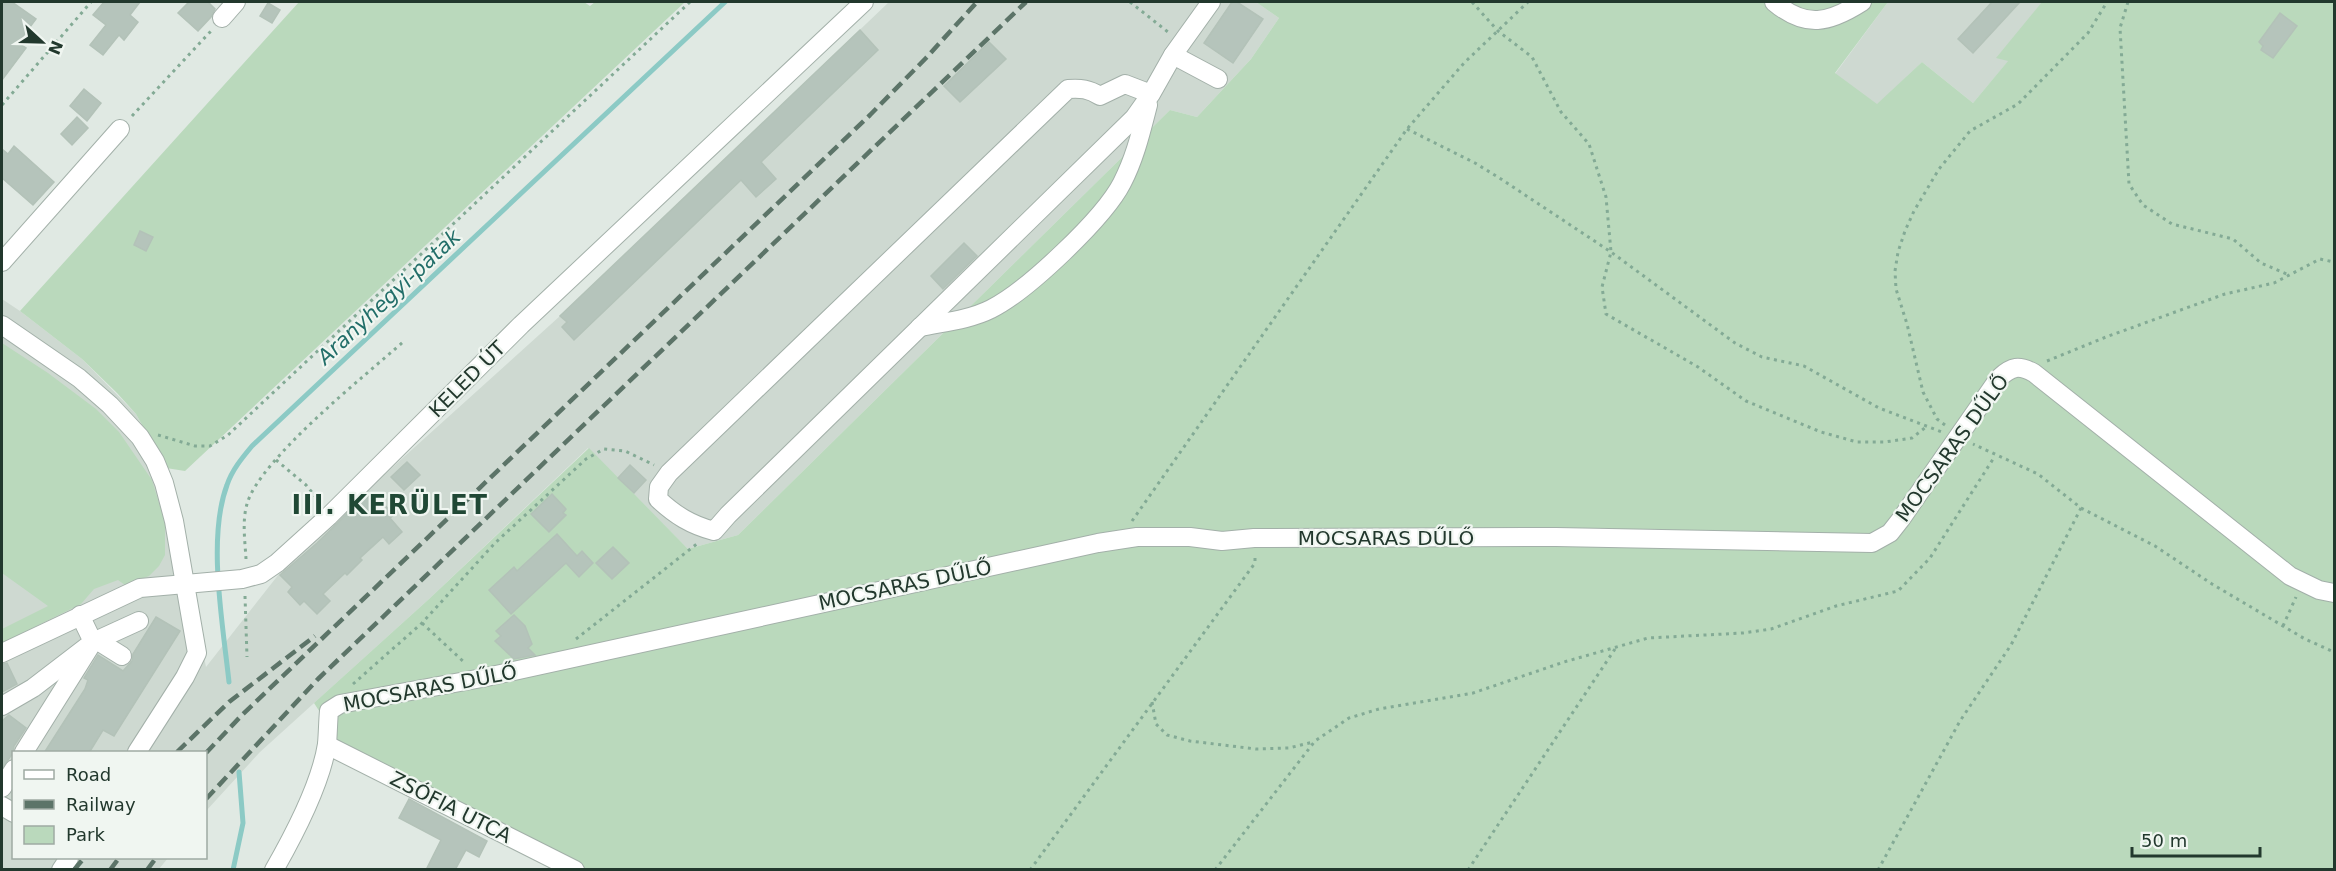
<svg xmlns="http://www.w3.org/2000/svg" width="2336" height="871" font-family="'DejaVu Sans',sans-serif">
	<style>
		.built { fill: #ced9d1 }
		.green { fill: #bad9bc }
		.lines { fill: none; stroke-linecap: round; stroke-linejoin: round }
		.stream { stroke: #8ccac5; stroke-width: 5 }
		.building { fill: #b5c4bb; stroke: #b3c2b8; stroke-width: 1.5 }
		.minor-casing { stroke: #a3b0a9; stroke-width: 20 }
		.path { stroke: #83aa95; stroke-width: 3; stroke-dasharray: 3 4.5; stroke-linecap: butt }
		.minor { stroke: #fff; stroke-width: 18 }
		.rail { stroke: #5c7468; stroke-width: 4.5; stroke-dasharray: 12 6; stroke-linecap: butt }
		.labels { text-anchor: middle; stroke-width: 4.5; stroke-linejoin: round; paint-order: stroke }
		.street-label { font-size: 20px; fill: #22382d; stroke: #f0f6f1 }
		.water-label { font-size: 21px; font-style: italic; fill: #226e69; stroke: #f0f6f1 }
		.district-label { font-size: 26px; font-weight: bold; letter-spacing: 1.5px; fill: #204835; stroke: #f0f6f1 }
	</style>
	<rect width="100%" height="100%" fill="#e0e9e3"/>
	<g class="built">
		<polygon points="889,2 1256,2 1279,18 1251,59 1197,117 1170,110 738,535 688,549 588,448 429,599 260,752 206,811 206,752 14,752 14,858 168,858 159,869 2,869 2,299 20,311 82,359 136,414 166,468 206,667 279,574 365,492 560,316"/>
		<polygon points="1888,2 2058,2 1973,103 1922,62 1877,105 1835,74"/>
	</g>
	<g class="green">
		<polygon points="299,2 584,2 590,6 595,2 685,2 185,471 166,468 136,414 117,393 82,359 20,311"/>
		<polygon points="1256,2 1888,2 1835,73 1877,104 1922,62 1973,103 2008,61 1996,58 2042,2 2331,2 2334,4 2334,869 566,869 347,754 314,703 429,599 589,448 688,549 738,535 1170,110 1197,117 1251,59 1279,18"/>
		<polygon points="2,343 48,373 96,409 119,432 152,480 165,523 165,555 159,566 149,576 125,585 118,580 94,589 81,604 2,643 2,629 48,606 2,573"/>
	</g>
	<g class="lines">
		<g class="stream">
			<path d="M229 682C223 625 207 538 227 485 232 470 242 458 252 446L725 2"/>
			<polyline points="233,870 243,823 239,772"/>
		</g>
	</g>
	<g class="building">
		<polygon points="2,2 12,2 36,19 18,43 26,48 2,80"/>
		<polygon points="104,2 140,2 130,15 138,22 124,40 119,35 103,55 90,45 106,25 93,15"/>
		<polygon points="189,2 208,2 215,9 211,17 198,31 178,13"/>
		<polygon points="1232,2 1237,2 1263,19 1233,63 1204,43"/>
		<polygon points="1992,2 2020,2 1973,53 1958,39"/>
		<polygon points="268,3 280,10 272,23 260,16"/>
		<polygon points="2280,13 2297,26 2273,58 2261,50 2263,46 2259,42"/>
		<polygon points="860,30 878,50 761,162 776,179 756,197 741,180 574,340 562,327 567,322 560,316"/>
		<polygon points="989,42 1006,59 960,102 944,86"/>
		<polygon points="84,89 101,103 87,121 70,106"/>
		<polygon points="77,117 88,128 72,145 61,134"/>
		<polygon points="14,146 54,182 33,205 2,178 2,149 8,154"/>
		<polygon points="140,231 153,237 146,251 134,245"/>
		<polygon points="964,243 977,256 943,289 931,276"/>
		<polygon points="407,462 420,475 404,490 391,477"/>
		<polygon points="630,465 646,480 634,493 618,478"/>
		<polygon points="367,494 377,505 381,501 394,515 390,518 402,532 389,544 383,537 360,558 362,560 347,575 345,573 323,594 330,601 317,614 304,601 300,605 288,592 292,587 280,575 317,543"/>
		<polygon points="552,494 566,509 563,513 566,515 549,532 531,514"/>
		<polygon points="557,534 577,556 582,551 593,563 579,577 566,563 511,614 489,590 514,567 517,571"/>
		<polygon points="613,547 629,563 612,579 596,563"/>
		<polygon points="514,615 525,626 532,644 528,648 535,655 514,659 495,641 501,636 496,631"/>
		<polygon points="156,617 180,631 114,736 103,730 89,753 44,753 85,689 88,680 84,678 98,655 123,671 132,661 133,654"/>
		<polygon points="7,663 17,684 2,692 2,664"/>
		<polygon points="9,715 26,728 14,746 13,753 2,768 2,721"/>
		<polygon points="409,799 487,841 479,857 466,850 455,870 426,870 441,840 399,818"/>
	</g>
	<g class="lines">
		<defs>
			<g id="minor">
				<path d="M1774 2C1806 29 1829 23 1862 2"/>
				<polyline points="222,18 236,2"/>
				<polyline points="1173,55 1218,79"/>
				<path d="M1151 94 1125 84 1100 96C1089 89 1081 88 1068 89L669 473 659 487 658 499C675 515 691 525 714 531L728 515 1134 118 1151 94 1173 55 1211 2"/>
				<polyline points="2,262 120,129"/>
				<polyline points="2,325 79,378 110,405 140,437 155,461 164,483 174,521 197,653 185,677 137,752"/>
				<path d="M920 327C944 322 969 320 991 309 1027 291 1104 218 1122 183 1135 158 1141 132 1148 105"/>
				<polyline points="98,641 122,656"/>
				<polyline points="2,653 140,588 242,579 261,574 277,563 329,516 521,325 864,2"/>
				<polyline points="2,706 33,688 93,642 80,615"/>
				<polyline points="327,745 575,870"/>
				<polyline points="24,752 93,642 139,621"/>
				<polyline points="2,788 14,769"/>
				<polyline points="2,806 14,813"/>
				<polyline points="61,870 69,858"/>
				<path d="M274 870C294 835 321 783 327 744 328 733 328 721 329 711L340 704 482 678 1098 543 1137 537H1190L1222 541 1254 538 1556 537 1872 543 1890 533 1901 519 1999 378C2012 366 2019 365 2034 373L2290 576 2319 590 2334 593"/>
			</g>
		</defs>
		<use href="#minor" class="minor-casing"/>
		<g class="path">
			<polyline points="1130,2 1168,32"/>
			<polyline points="1472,2 1498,31 1532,57 1561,112 1589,144 1606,197 1611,252 1602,287 1606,314 1698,367 1746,401 1821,432 1857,442 1885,442 1912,438 1926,427"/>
			<polyline points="2128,2 2120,28 2129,184 2143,205 2172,224 2233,239 2261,263 2289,275"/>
			<polyline points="2,105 91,2"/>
			<polyline points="132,116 211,31"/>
			<polyline points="1407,129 1475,163 1501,179 1611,252 1735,343 1762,357 1804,366 1879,408 1942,432"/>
			<polyline points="2047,361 2106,337 2225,294 2274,283 2320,259 2334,262"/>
			<polyline points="1945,425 1937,419 1923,392 1907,324 1896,289 1895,271 1898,252 1905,231 1914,211 1939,169 1970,131 2018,104 2088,33 2107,2"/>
			<polyline points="158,435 195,446 210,446 228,435 690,2"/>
			<polyline points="276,460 306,485 320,502"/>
			<polyline points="2081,508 2155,546 2212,584 2305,639 2334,652"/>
			<polyline points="1132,521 1407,129 1464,63 1528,2"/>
			<path d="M246 559C245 541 242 521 247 504 259 460 366 375 403 342"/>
			<polyline points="245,596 247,657"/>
			<polyline points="422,623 465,663"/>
			<polyline points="2283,626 2296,597"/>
			<polyline points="576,639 698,543"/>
			<polyline points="353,684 422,623 495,543 586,459 604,449 625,451 654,465"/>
			<polyline points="1152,702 1156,724 1167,735 1190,741 1256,749 1289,748 1313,742"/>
			<polyline points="1030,870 1255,563 1255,555"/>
			<polyline points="1215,870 1315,741 1349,718 1379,709 1473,693 1564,662 1648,638 1743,633 1771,629 1836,606 1898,591 1930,558 1995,456"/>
			<polyline points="1468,870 1615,649"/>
			<polyline points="1878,870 1960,721 2011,645 2081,508 2038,474 1973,444"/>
		</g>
		<use href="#minor" class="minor"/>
		<g class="rail">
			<polyline points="177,752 229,702 315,636"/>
			<polyline points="206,753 242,715 870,115 926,58 977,2"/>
			<polyline points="206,799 318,679 1026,2"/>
			<polyline points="74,870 84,858"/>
			<polyline points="110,870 119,858"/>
			<polyline points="147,870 156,858"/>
		</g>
	</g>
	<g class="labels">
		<g class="street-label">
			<text transform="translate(467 379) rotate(-45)" y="7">KELED ÚT</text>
			<text transform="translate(1952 448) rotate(-54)" y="7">MOCSARAS DŰLŐ</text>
			<text x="1386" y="545">MOCSARAS DŰLŐ</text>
			<text transform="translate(905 585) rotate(-12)" y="7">MOCSARAS DŰLŐ</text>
			<text transform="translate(430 688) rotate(-11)" y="7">MOCSARAS DŰLŐ</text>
			<text transform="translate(451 807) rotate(27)" y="7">ZSÓFIA UTCA</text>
		</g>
		<g class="water-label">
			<text transform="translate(389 297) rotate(-43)" y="7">Aranyhegyi-patak</text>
		</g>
		<g class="district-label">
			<text x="390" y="514">III. KERÜLET</text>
		</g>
	</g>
	<rect width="2336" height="871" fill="none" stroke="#22382d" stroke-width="6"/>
	<rect x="12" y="751" width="195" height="108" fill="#f0f6f1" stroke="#9eaaa3" stroke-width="1.5"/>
	<rect x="24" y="770" width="30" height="9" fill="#ffffff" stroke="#9eaaa3" stroke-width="1.5"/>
	<text x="66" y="781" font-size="18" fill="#22382d">Road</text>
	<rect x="24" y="800" width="30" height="9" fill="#5c7468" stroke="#9eaaa3" stroke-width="1.5"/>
	<text x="66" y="811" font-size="18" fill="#22382d">Railway</text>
	<rect x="24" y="826" width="30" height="18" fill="#bad9bc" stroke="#9eaaa3" stroke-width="1.5"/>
	<text x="66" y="841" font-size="18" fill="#22382d">Park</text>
	<g transform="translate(42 42) rotate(112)" stroke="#f0f6f1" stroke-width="4.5" paint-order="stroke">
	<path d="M0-4.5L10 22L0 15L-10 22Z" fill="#22382d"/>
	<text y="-9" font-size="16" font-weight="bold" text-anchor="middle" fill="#22382d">N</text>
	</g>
	<path d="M2132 847v9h128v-9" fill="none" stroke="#22382d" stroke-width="3"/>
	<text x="2141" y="847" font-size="18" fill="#22382d" stroke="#f0f6f1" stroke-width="4.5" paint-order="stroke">50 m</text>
</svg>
